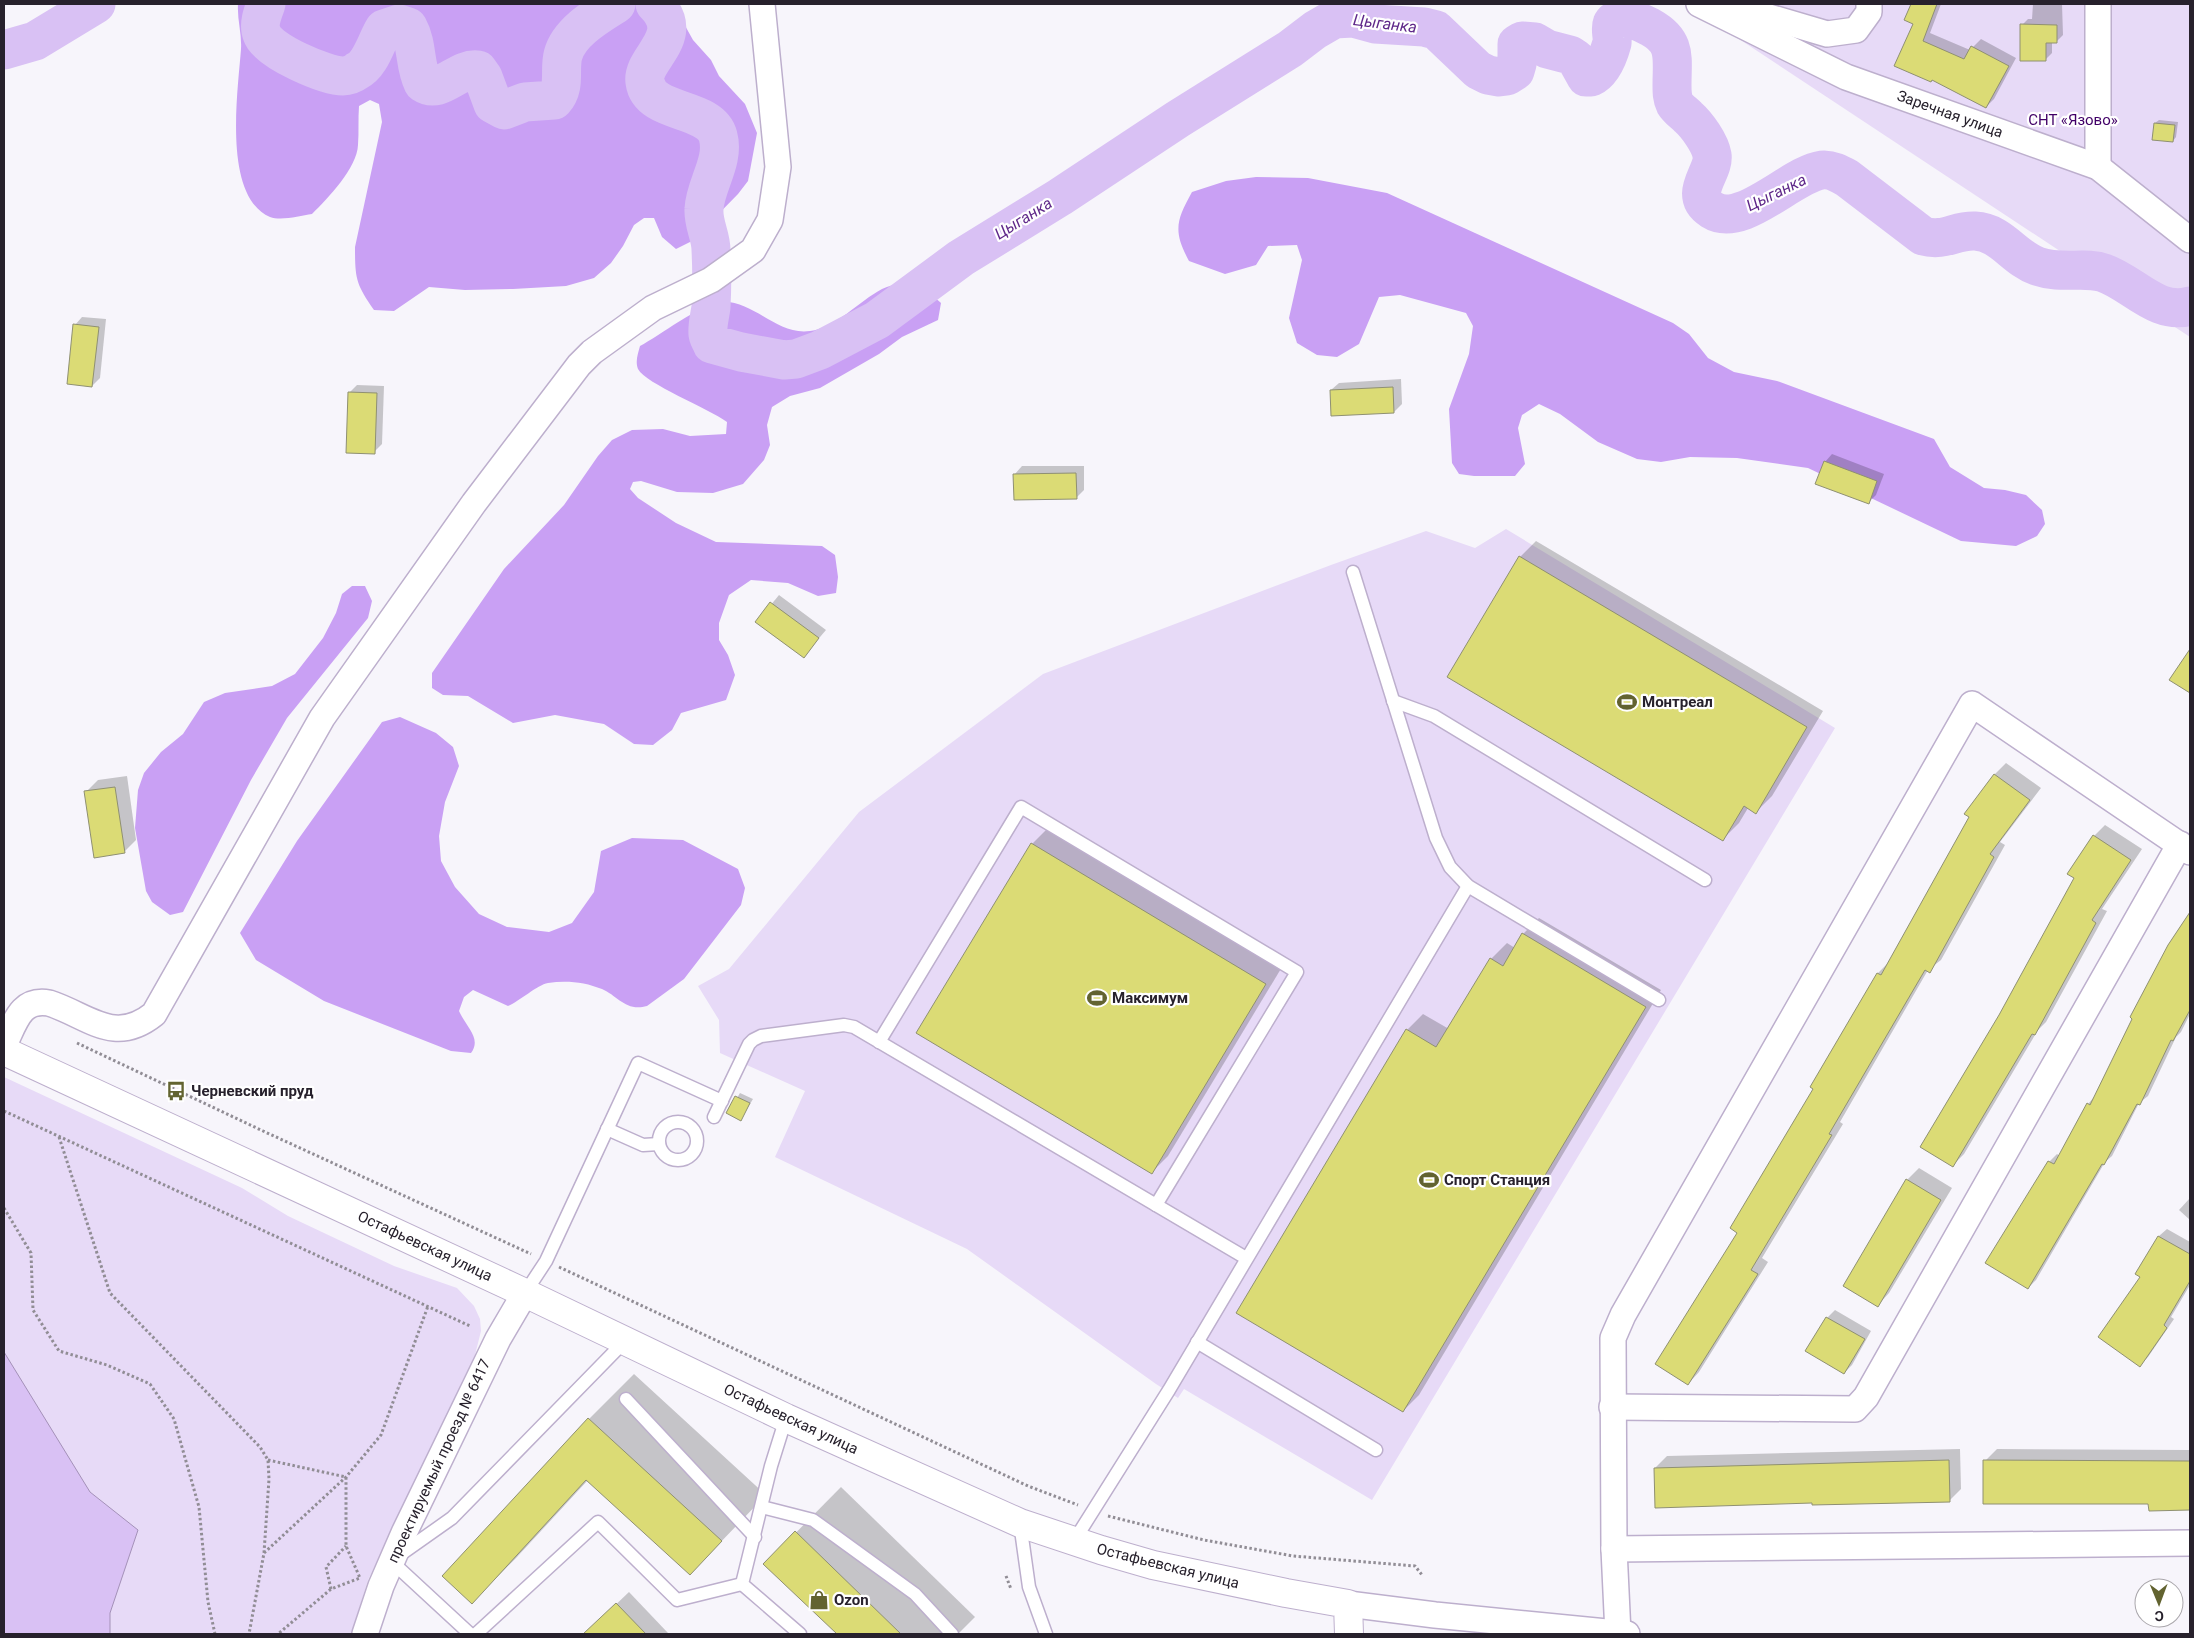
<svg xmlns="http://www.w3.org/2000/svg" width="2194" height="1638" font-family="Roboto,sans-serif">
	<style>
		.green { fill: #e7daf7 }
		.forest { fill: #c9a0f4 }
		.water { fill: #d9c1f4; stroke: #a491b8 }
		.shadow { fill: #0003 }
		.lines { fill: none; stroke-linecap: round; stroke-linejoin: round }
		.river { stroke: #d9c1f4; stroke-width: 39 }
		.building { fill: #dbdb75; stroke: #8f9072 }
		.service-casing { stroke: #bdafcd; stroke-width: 15 }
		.minor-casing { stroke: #bdafcd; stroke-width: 28 }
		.tertiary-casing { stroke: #bdafcd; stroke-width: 30 }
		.path { stroke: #918d95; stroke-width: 3; stroke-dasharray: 2.5 2.5; stroke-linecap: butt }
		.service { stroke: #fff; stroke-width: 12 }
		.minor { stroke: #fff; stroke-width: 25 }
		.tertiary { stroke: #fff; stroke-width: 28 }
		.labels { text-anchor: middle; stroke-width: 4.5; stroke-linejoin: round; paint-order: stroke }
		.street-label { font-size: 15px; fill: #27212c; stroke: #fff }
		.park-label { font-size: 15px; fill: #410067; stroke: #fff }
		.poi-label { font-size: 15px; font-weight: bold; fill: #27212c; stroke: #fff; text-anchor: start }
		.water-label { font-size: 16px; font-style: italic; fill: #5f2889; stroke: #fff }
	</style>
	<rect width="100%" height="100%" fill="#f7f5fb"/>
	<g class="green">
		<polygon points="1686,4 2190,4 2190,337"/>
		<polygon points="1506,529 1835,728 1372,1500 1184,1389 1178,1398 1156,1384 967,1249 775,1157 805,1091 720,1053 719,1020 698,986 729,969 859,812 1043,674 1331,565 1426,531 1475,548"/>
		<polygon points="4,1077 242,1188 288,1216 394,1266 457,1288 474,1306 480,1319 481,1331 475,1355 368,1580 351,1634 4,1634"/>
	</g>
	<g class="forest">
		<path d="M238 4H673L693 40 711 60 719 76 745 104 757 133 748 181 738 194 692 241 676 249 662 237 654 218H644L634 225 623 246 611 263 594 278 566 286 513 289 465 290 429 287 394 311 374 310C356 284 355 279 355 247L382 122 379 104 370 100 359 106C358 119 359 132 358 145 357 168 328 198 312 214 300 216 281 221 270 217 222 196 238 91 241 49 242 34 237 19 238 4Z"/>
		<path d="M1256 177 1308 178 1387 193 1673 323 1689 334 1708 358 1734 372 1777 381 1934 439 1950 467 1984 488 2005 490 2026 495 2042 510 2045 524 2037 536 2016 546 1961 541 1808 468 1737 458 1690 457 1661 462 1637 459 1598 442 1560 414 1539 404 1522 415 1518 428 1525 464 1515 476H1474L1459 474 1452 463 1449 409 1469 354 1473 326 1466 313 1400 295 1379 297 1359 344 1337 357 1317 355 1297 343 1289 318 1302 260 1297 245 1268 246 1256 265 1225 274 1189 261C1173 231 1176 221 1192 192L1226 181Z"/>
		<path d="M904 282 932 295 941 303 938 320 902 337 879 354 820 388 790 396 772 407 767 425 770 445 764 460 743 484 713 493 677 492 641 481 633 482 630 489 638 498 676 523 716 542 822 546 835 555 838 577 836 593 818 596 788 583 751 580 729 595 719 623V640L728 655 735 675 726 700 681 713 672 730 653 745 634 744 604 724 555 715 513 723 468 696 443 695 432 688V673L504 569 564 505 598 456 612 440 632 430 663 429 690 436 726 434 727 422C708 408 646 384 638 369 635 361 638 354 640 346 659 336 701 304 720 302 753 299 777 336 810 331 836 328 859 301 882 289 888 286 896 284 904 282Z"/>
		<polygon points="352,586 365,586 372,601 368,618 287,718 251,780 183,912 170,915 152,902 146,891 135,828 138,790 144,773 161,752 183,734 204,702 225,693 272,686 295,674 323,638 336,613 342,594"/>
		<path d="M400 717 436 733 453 747 459 766 445 802 439 836 441 861 455 887 479 914 507 927 549 932 572 923 594 892 601 851 632 838 683 840 738 869 745 888 741 905 684 979 647 1006C626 1012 618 996 602 989 585 982 566 980 548 983 537 985 520 1001 508 1006L473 990 464 997 459 1011C466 1027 482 1038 471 1053L451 1051 324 1001 256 960 240 933 297 841 382 722Z"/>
	</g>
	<polygon class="water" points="4,1352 90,1492 138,1530 110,1613 110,1634 4,1634"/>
	<g class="shadow">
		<polygon points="1912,4 1941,4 1930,33 1970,50 1981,39 2016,58 1994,99 1986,107 1932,79 1915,23 1906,19"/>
		<polygon points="2033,4 2062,4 2063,35 2057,41 2052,41 2052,53 2046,59 2022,25 2028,19 2032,19"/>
		<polygon points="2159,120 2178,122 2176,137 2173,141 2155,123"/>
		<polygon points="82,317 106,319 100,378 92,386 75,325"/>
		<polygon points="1401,379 1402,404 1394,412 1331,390 1339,383"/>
		<polygon points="357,385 384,386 382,444 374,452 349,393"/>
		<polygon points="1832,454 1884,474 1876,495 1868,503 1825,462"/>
		<polygon points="1022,466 1084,466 1084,490 1076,498 1015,474"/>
		<polygon points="1536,541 1823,711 1772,796 1756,812 1748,808 1739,823 1723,839 1520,557"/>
		<polygon points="779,595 826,630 803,657 757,622"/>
		<polygon points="2006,763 2041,788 2000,842 2005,845 1941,960 1928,970 1840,1122 1843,1124 1762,1258 1768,1262 1699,1372 1688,1384 1739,1232 1815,1089 1812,1087 1878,973 1889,962 1970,817 1966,813 1995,774"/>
		<polygon points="127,776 136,840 124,852 86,792 98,780"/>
		<polygon points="2105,825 2142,849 2102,909 2107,911 2046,1022 2038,1030 1964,1154 1953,1165 2000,1016 2075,878 2094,836"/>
		<polygon points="1048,828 1282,967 1168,1156 1152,1172 1032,844"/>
		<polygon points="2190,914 2190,1014 2181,1032 2176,1037 2148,1096 2139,1103 2112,1156 2105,1162 2036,1280 2028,1288 1987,1263 2049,1162 2057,1154 2060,1156 2088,1104 2095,1096 2169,946"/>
		<polygon points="1539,918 1661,990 1419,1395 1403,1411 1407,1030 1423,1014 1449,1029 1491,959 1507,943 1515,948 1523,934"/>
		<polygon points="740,1093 753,1099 741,1119 728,1113"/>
		<polygon points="1919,1168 1952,1188 1889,1293 1878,1305 1907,1180"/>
		<polygon points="2190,1198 2190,1220 2179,1210"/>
		<polygon points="2167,1229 2190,1242 2190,1285 2171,1317 2174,1319 2148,1357 2140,1365 2142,1277 2137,1274 2159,1236"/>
		<polygon points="1835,1310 1871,1331 1852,1365 1844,1373 1827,1318"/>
		<polygon points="634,1374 766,1495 690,1574 588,1480 517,1557 472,1602 589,1419"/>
		<polygon points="1960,1449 1961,1489 1949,1501 1813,1502 1655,1468 1667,1456"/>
		<polygon points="1997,1449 2190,1450 2190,1509 2150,1509 2150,1503 1985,1461"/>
		<polygon points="841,1487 975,1617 958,1634 838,1634 765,1564"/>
		<polygon points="629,1592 668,1633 666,1634 585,1634"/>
	</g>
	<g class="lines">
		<g class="river">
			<path d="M266 4C263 12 258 25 262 34 267 51 326 76 343 76 347 76 353 74 357 71 371 64 376 42 384 29L399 24 408 27C418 45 414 65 423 83 441 95 458 67 478 70L483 77 493 104 504 110 525 102 554 100C566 87 559 70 563 55 569 32 597 16 616 4"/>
			<path d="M655 4C688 37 641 58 645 82 650 115 710 106 718 136 725 161 705 185 704 209 703 224 711 236 711 250 712 269 712 288 711 307 710 315 707 326 708 334 708 337 711 341 712 344L741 352 784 360 796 359 820 350 877 320 961 258 1060 197 1178 119 1290 49 1315 30 1334 19 1353 18 1375 24 1424 27 1436 30 1478 70 1488 75 1499 77 1507 76 1515 71 1517 64V44L1522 41 1535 42 1547 49 1570 55 1576 59 1586 77H1591C1602 72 1609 54 1612 43 1613 37 1610 29 1612 24 1613 21 1618 18 1621 18 1630 17 1642 23 1650 27 1677 42 1672 57 1672 85 1672 92 1672 98 1675 104 1678 109 1684 113 1688 117 1697 125 1710 143 1712 155 1715 172 1687 194 1712 210 1742 229 1792 174 1822 170 1831 169 1840 174 1847 178L1923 236C1945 242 1955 230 1975 231 2001 232 2014 258 2037 266 2061 275 2085 266 2104 273 2133 283 2157 316 2190 306"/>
			<polyline points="4,50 35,41 96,4"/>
		</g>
	</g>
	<g class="building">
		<polygon points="1911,4 1937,4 1923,41 1964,59 1971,46 2009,66 1986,108 1932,80 1931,82 1894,66 1913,24 1904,20"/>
		<polygon points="2020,24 2057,25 2057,43 2046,43 2046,61 2020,61"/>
		<polygon points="2154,123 2175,125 2173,142 2152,140"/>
		<polygon points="73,324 99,327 92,387 67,384"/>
		<polygon points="1393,387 1394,413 1331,416 1330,390"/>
		<polygon points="348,392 377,393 375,454 346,453"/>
		<polygon points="1824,461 1877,481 1869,504 1815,484"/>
		<polygon points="1076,473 1077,499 1014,500 1013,474"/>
		<polygon points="1519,556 1807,727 1756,814 1744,806 1723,841 1447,677"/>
		<polygon points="770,602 819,638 804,658 755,622"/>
		<polygon points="2190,649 2190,693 2169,680"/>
		<polygon points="1994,774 2030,800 1990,854 1994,857 1930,973 1925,970 1829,1134 1832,1135 1751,1270 1758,1274 1688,1385 1655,1364 1737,1233 1730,1228 1813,1089 1810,1087 1877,973 1881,975 1969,817 1964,814"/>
		<polygon points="115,787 125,853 94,858 84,791"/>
		<polygon points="2093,835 2131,860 2092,920 2096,923 2035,1035 2032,1034 1953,1167 1920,1147 1999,1015 2074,878 2067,874"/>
		<polygon points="1031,843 1266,984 1152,1174 916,1033"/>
		<polygon points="2190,912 2190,1010 2173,1041 2171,1040 2140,1105 2137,1104 2104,1165 2102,1164 2028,1289 1985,1263 2048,1161 2054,1164 2087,1103 2090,1105 2132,1019 2130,1017 2168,945"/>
		<polygon points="1522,933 1646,1007 1403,1412 1236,1313 1406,1029 1436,1047 1490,958 1503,966"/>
		<polygon points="735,1096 750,1103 741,1121 726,1113"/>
		<polygon points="1906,1179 1941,1200 1878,1307 1843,1286"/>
		<polygon points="2158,1236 2190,1254 2190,1281 2164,1325 2167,1328 2140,1367 2098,1337 2140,1277 2135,1274"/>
		<polygon points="1826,1317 1865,1339 1844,1374 1805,1351"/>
		<polygon points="588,1418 722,1541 690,1575 586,1480 472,1604 442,1576"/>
		<polygon points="1949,1460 1950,1502 1812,1505 1812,1503 1655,1508 1654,1468"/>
		<polygon points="1983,1460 2190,1461 2190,1510 2149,1511 2148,1504 1983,1504"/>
		<polygon points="795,1531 901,1634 837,1634 763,1564"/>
		<polygon points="616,1603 646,1634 583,1634"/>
	</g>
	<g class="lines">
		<defs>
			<g id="service">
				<polyline points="1353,572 1436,838 1450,867 1468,886 1659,1000"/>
				<polyline points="1393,701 1434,716 1705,880"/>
				<polyline points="879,1042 1021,807 1297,972 1156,1205"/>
				<polyline points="714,1117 749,1044 753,1040 761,1036 844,1025 854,1027 1246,1258"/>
				<circle cx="678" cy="1141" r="19"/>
				<polyline points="607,1129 643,1145 659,1144"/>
				<polyline points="525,1293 546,1261 638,1063 722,1101"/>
				<polyline points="1197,1342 1376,1450"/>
				<polyline points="626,1399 755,1537"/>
				<polyline points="786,1418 771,1466 742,1584 800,1634"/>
				<polyline points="762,1507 813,1520 915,1594 952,1634"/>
				<polyline points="1020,1523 1029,1587 1046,1634"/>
				<polyline points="1074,1541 1169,1390 1468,886"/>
				<polyline points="470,1634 391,1561 452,1518 625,1341"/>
				<polyline points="476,1634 598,1522 677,1600 742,1584"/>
			</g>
			<g id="minor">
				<polyline points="1699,4 1846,77 2098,167 2190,240"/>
				<polyline points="1725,4 1827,34 1856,30 1869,12 1869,4"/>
				<polyline points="2098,4 2098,167"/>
				<path d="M4 1045C15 1023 20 998 49 1003 89 1016 114 1046 154 1014L322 718 474 503 579 365 592 352 653 308 711 280 753 250 770 220 778 167 762 4"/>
				<polyline points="1612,1407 1855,1409 1866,1397 2180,844"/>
				<polyline points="1614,1549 2190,1543"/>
				<polyline points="1348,1604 1435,1615 1627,1634"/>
				<polyline points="365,1634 381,1586 404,1533 498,1339 525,1293"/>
				<polyline points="1618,1634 1614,1549 1613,1338 1623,1315 1972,704 2190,852"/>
			</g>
			<polyline id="tertiary" points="4,1051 525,1293 786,1418 1020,1523 1101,1550 1153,1565 1286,1593 1348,1604 1349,1634"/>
		</defs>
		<use href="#service" class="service-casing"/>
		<use href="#minor" class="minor-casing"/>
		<use href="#tertiary" class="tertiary-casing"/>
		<g class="path">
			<polyline points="77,1043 263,1131 531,1254"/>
			<polyline points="4,1111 470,1326"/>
			<polyline points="59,1137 110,1293 260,1447 268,1460 269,1479 264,1553 249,1634"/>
			<polyline points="4,1208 31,1253 33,1310 59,1351 107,1365 150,1384 174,1419 199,1507 208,1602 215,1634"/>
			<polyline points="559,1267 1028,1486 1078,1505"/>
			<polyline points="268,1460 346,1477 346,1546 360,1578 331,1589 278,1634"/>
			<polyline points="1108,1516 1204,1540 1293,1556 1415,1566 1422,1575"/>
			<polyline points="264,1553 346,1477 381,1435 428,1306"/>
			<polyline points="1006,1576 1011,1589"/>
			<polyline points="331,1589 326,1567 346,1546"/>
		</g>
		<use href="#service" class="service"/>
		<use href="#minor" class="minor"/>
		<use href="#tertiary" class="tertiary"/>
	</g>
	<defs>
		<symbol id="stadium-bare" viewBox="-9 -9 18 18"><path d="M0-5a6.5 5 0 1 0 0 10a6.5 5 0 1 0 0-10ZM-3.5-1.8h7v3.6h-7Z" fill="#626330" stroke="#fff" stroke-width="2.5" paint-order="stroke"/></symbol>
		<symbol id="bus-bare" viewBox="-9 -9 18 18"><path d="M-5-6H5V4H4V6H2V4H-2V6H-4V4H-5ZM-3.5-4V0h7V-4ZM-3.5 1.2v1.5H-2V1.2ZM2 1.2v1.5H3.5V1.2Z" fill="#626330" stroke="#fff" stroke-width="2.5" paint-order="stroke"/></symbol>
		<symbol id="shop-bare" viewBox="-9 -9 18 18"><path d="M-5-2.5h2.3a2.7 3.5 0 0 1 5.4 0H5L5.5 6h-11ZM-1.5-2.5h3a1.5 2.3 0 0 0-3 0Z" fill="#626330" stroke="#fff" stroke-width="2.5" paint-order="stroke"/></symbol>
	</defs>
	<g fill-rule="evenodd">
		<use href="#stadium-bare" x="1613" y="688" width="28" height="28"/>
		<use href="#stadium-bare" x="1083" y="984" width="28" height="28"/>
		<use href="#bus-bare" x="162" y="1077" width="28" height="28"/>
		<use href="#stadium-bare" x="1415" y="1166" width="28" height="28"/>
		<use href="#shop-bare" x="805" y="1586" width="28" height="28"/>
	</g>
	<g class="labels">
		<g class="street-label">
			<text transform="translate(1950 114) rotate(20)" y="5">Заречная улица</text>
			<text transform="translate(425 1246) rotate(25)" y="5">Остафьевская улица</text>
			<text transform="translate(791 1419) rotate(25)" y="5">Остафьевская улица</text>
			<text transform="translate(439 1461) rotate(-65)" y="5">проектируемый проезд № 6417</text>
			<text transform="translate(1168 1566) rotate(14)" y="5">Остафьевская улица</text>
		</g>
		<g class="park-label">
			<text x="2073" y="125">СНТ «Язово»</text>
		</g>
		<g class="poi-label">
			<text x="1642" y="707">Монтреал</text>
			<text x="1112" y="1003">Максимум</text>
			<text x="191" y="1096">Черневский пруд</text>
			<text x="1444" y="1185">Спорт Станция</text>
			<text x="834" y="1605">Ozon</text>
		</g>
		<g class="water-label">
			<text transform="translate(1385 23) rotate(7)" y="6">Цыганка</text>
			<text transform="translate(1776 192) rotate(-26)" y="6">Цыганка</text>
			<text transform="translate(1023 218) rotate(-32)" y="6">Цыганка</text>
		</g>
	</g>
	<rect width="2194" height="1638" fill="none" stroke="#27212c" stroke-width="10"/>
	<g transform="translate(2159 1603) rotate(179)"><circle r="24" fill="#ffffff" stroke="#a9a6ab"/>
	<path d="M0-4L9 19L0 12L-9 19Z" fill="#626330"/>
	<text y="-8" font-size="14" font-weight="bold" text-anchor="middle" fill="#27212c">С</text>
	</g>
</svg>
